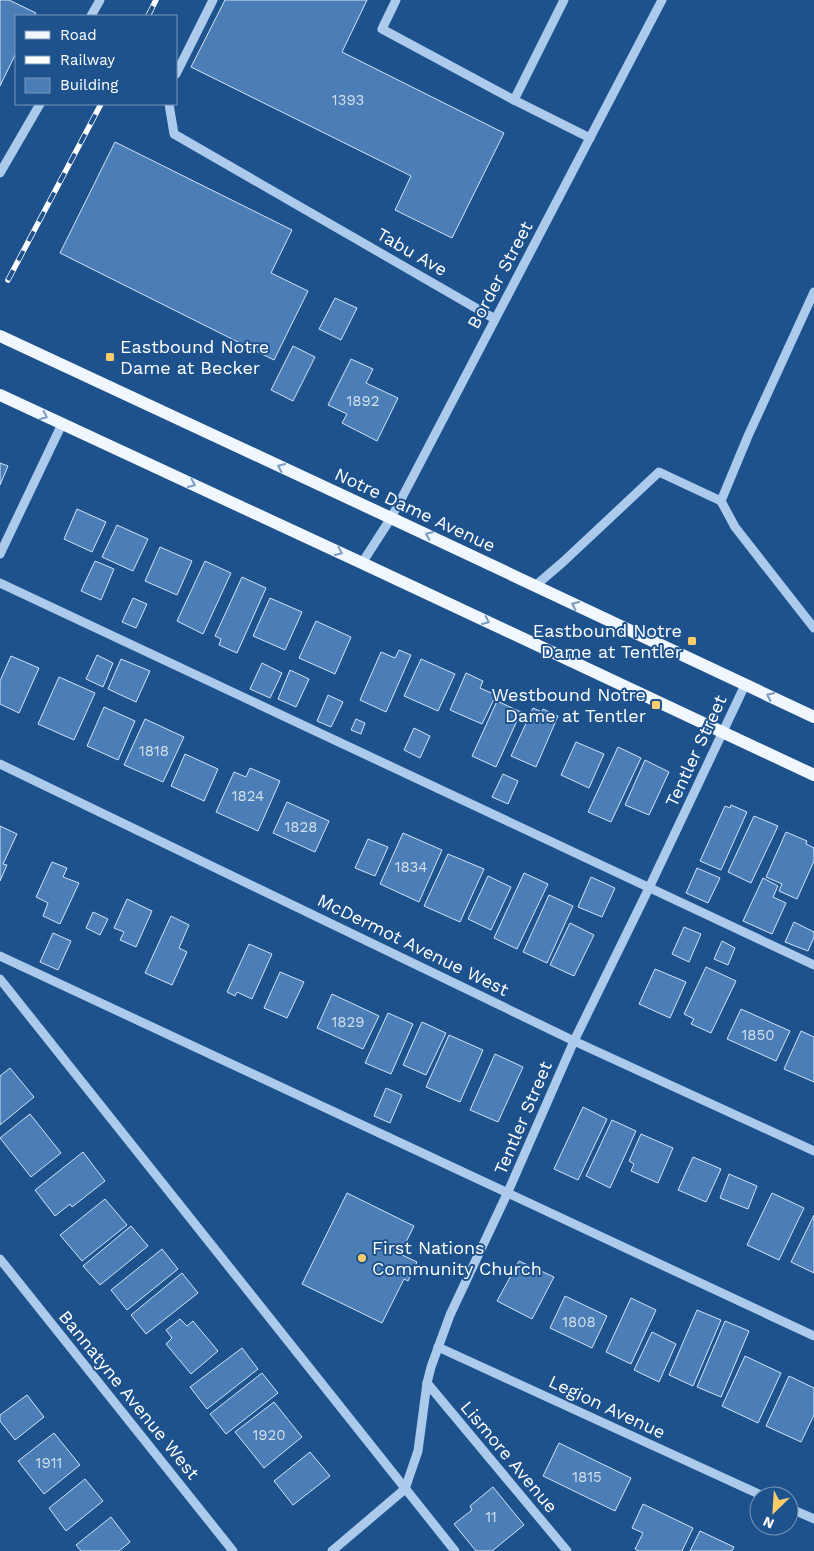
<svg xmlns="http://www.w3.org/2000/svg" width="814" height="1551" font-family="'Work Sans',sans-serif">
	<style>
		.building { fill: #4b7eb6; stroke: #d1e4f9 }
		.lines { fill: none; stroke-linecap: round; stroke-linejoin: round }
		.minor { stroke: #accbec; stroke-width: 9 }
		.major { stroke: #f1f7ff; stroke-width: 12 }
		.rail-casing { stroke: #fff; stroke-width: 5.5 }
		.rail { stroke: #1e528d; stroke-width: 4; stroke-dasharray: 11; stroke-linecap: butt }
		.oneway { stroke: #7d9cc0 }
		.poi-dot { fill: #fbcd6b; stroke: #1e528d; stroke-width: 2 }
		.labels { text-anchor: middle; stroke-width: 4; stroke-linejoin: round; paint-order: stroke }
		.number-label { font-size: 15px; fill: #d2dfed }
		.street-label { font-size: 18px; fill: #fff; stroke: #1e528d }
		.poi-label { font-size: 18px; fill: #fff; stroke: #1e528d; text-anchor: start }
	</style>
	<rect width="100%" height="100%" fill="#1e528d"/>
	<g class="building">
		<polygon points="0,0 9,0 36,13 34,16 16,16 16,53 0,86"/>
		<polygon points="225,0 367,0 342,52 504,133 452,238 395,210 411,176 191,67"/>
		<polygon points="115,142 292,230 271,273 308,291 274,360 60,253"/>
		<polygon points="335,298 357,308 341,340 319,329"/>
		<polygon points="293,346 315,357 293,401 271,390"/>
		<polygon points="351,359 373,369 366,383 398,398 377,441 342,423 347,414 328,405"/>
		<polygon points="0,463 8,466 0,485"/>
		<polygon points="77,509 106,522 92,552 64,539"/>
		<polygon points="117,525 148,539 133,571 102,557"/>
		<polygon points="160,547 192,561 177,595 145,581"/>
		<polygon points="95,561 114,569 101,600 81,591"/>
		<polygon points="205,561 231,573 203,634 177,621"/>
		<polygon points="242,577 266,588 237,653 219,645 221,639 215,636"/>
		<polygon points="133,598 147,604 136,628 122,622"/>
		<polygon points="270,598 302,612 285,650 253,636"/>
		<polygon points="316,621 351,637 335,674 299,658"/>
		<polygon points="399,650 411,655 386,712 360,700 381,652 395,658"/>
		<polygon points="97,655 113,663 103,687 86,679"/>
		<polygon points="11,656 39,668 19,713 0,704 0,681"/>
		<polygon points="121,659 150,671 136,702 108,689"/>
		<polygon points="421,659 455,674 438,711 404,696"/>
		<polygon points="262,663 282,673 270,698 250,689"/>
		<polygon points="290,670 309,679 296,707 278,699"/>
		<polygon points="466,673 483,681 480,688 496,695 482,724 450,710"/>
		<polygon points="59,677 95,693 74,740 38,724"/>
		<polygon points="328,695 343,702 331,727 317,721"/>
		<polygon points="497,701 521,712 496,767 472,756"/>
		<polygon points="104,707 135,721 118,760 87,746"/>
		<polygon points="533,708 542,712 543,709 558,716 536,767 511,756"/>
		<polygon points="145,719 184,737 163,782 124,765"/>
		<polygon points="356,719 365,723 361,734 351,730"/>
		<polygon points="414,728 430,736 420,758 404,750"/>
		<polygon points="576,742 604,754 589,788 561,775"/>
		<polygon points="618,747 641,758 611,822 588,812"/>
		<polygon points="185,754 218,769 204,801 171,786"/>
		<polygon points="645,760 669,772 649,815 625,805"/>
		<polygon points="250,768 280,781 258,831 216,812 234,772 246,777"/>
		<polygon points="503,774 518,781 508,804 492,797"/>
		<polygon points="287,802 329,821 315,852 273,833"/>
		<polygon points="731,805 747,812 721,870 700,861 725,806 730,808"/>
		<polygon points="754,816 778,826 751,883 728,872"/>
		<polygon points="0,826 17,834 3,864 7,865 0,881"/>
		<polygon points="786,832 807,841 806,844 814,848 814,861 797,899 779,891 782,884 766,877"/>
		<polygon points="403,833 442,850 419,902 380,884"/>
		<polygon points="368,839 388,847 375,876 355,868"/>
		<polygon points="448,854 484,869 460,922 424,906"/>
		<polygon points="52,862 67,868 63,877 79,883 60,924 43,916 48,903 36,897"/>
		<polygon points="697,868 720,878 708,903 686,893"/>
		<polygon points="524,873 548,884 517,949 494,938"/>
		<polygon points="488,876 511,887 491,930 468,919"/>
		<polygon points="591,877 615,888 602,917 578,907"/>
		<polygon points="763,878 778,886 773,897 786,903 772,934 743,921"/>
		<polygon points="549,895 573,906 547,963 523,952"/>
		<polygon points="127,899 152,911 136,947 120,940 124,932 114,928"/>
		<polygon points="93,912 108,919 100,935 86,928"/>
		<polygon points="171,916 189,925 179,948 187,952 172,985 145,973"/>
		<polygon points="794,922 814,932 814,937 808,951 785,942"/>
		<polygon points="570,923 594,935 574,976 550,965"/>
		<polygon points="684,927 701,934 689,962 672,954"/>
		<polygon points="53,933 71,941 58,970 40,962"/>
		<polygon points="722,941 735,948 728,965 714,959"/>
		<polygon points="249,944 272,954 252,999 237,992 235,996 227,992"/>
		<polygon points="706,967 736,981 711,1033 691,1024 694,1019 684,1014"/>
		<polygon points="655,969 686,982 670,1018 639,1004"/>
		<polygon points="280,972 304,982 287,1018 264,1008"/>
		<polygon points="332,994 379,1016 363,1049 317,1028"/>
		<polygon points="741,1009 790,1031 776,1061 727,1039"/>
		<polygon points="388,1013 413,1024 391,1074 365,1063"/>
		<polygon points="422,1022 446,1033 426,1075 403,1065"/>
		<polygon points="801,1031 814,1037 814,1082 784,1069"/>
		<polygon points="449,1035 483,1050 460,1102 426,1087"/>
		<polygon points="495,1054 523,1067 498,1122 470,1110"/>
		<polygon points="10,1068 34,1097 0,1125 0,1076"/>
		<polygon points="386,1088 402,1095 390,1123 374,1116"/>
		<polygon points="583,1107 607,1119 578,1180 554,1169"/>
		<polygon points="30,1114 61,1153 31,1177 0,1138"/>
		<polygon points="612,1120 636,1131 610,1188 586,1176"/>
		<polygon points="641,1134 673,1148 658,1183 631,1171 634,1164 629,1161"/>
		<polygon points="83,1152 105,1181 72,1207 70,1204 55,1216 35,1190"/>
		<polygon points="693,1157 721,1169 706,1202 678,1190"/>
		<polygon points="729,1174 757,1186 748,1209 720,1198"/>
		<polygon points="347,1193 414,1226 400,1254 417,1262 408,1281 404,1279 382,1323 302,1284"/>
		<polygon points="772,1193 804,1208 779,1260 747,1245"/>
		<polygon points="105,1199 127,1225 82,1261 60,1235"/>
		<polygon points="814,1215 814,1273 791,1262"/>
		<polygon points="131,1226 148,1246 100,1285 83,1266"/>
		<polygon points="162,1249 178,1269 127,1310 111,1290"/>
		<polygon points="519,1261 554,1277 532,1319 497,1301"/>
		<polygon points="182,1273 198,1293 146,1334 131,1315"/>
		<polygon points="565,1296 607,1316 592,1348 550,1328"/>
		<polygon points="631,1298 656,1310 631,1364 606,1352"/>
		<polygon points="697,1310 721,1320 693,1386 669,1375"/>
		<polygon points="180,1319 187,1326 193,1321 218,1351 191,1374 166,1344 172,1338 166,1330"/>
		<polygon points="725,1321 749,1331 721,1397 697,1387"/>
		<polygon points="652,1332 676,1344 659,1382 634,1370"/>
		<polygon points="242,1348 258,1369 207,1409 190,1387"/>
		<polygon points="745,1356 781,1373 758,1423 722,1406"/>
		<polygon points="262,1373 278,1393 226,1434 210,1414"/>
		<polygon points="789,1376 814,1388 814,1415 801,1442 766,1426"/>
		<polygon points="27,1395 44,1417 15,1440 0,1421 0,1415"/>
		<polygon points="274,1402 302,1437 264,1468 235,1432"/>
		<polygon points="54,1433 80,1465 44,1494 18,1461"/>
		<polygon points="559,1443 631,1478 615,1511 543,1476"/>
		<polygon points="310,1452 330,1476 293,1505 274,1481"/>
		<polygon points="85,1479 103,1501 66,1531 49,1508"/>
		<polygon points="493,1487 524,1525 492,1551 476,1551 454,1524 472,1510 470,1506"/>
		<polygon points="643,1504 693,1528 682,1551 639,1551 635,1549 643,1533 632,1528"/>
		<polygon points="111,1517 130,1542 119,1551 81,1551 76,1545"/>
		<polygon points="700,1531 734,1547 732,1551 690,1551"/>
	</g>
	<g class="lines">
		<g class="minor">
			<polyline points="396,0 382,29 514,100"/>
			<polyline points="564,0 514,100 590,138"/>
			<polyline points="91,16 100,0"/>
			<polyline points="176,74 213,0"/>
			<polyline points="169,104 174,134 495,319"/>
			<polyline points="0,173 40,104"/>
			<polyline points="814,292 748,436 721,501 735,527 814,628"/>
			<polyline points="0,554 62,424"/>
			<polyline points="362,563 391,518 407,488 662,0"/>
			<polyline points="0,583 814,965"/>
			<polyline points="535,586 563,562 659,472 721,501"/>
			<polyline points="0,764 574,1041 814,1151"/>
			<polyline points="0,956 814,1336"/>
			<polyline points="0,979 455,1551"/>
			<polyline points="0,1259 233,1551"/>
			<polyline points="438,1347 763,1496"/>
			<polyline points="427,1383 567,1551"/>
			<polyline points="789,1508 814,1519"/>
			<polyline points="332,1551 405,1489 418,1451 427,1383 431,1367 450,1315 507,1194 574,1041 649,888 745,685"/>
		</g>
		<g class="major">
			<polyline points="0,336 391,518 814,717"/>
			<polyline points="0,395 362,563 814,775"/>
		</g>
		<defs>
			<g id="rail">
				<polyline points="148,16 156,0"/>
				<polyline points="8,280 101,104"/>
			</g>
		</defs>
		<use href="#rail" class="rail-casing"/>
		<use href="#rail" class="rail"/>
	</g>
	<defs><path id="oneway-chevron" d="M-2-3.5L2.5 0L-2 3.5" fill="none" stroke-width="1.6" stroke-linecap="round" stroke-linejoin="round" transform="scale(1.25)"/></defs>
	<g class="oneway">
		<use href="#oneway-chevron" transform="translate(44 416) rotate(25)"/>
		<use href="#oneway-chevron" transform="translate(281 467) rotate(-155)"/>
		<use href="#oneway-chevron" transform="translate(192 484) rotate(25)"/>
		<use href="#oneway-chevron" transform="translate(429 535) rotate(-155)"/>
		<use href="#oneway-chevron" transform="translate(339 552) rotate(25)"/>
		<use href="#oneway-chevron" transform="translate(575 605) rotate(-155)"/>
		<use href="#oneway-chevron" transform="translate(486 621) rotate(25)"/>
		<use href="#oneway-chevron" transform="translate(770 696) rotate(-155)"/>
	</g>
	<g class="poi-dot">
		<rect x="105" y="352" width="10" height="10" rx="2.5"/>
		<rect x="687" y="636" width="10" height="10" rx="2.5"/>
		<rect x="651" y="700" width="10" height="10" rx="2.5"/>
		<circle cx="362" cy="1258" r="5"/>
	</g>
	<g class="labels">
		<g class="number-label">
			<text x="348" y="105">1393</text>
			<text x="363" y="406">1892</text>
			<text x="154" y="756">1818</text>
			<text x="248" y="801">1824</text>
			<text x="301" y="832">1828</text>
			<text x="411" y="872">1834</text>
			<text x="348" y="1027">1829</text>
			<text x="758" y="1040">1850</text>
			<text x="579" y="1327">1808</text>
			<text x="269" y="1440">1920</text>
			<text x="49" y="1468">1911</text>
			<text x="587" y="1482">1815</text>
			<text x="491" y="1522">11</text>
		</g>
		<g class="street-label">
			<text transform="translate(412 252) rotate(30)" y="6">Tabu Ave</text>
			<text transform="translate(500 275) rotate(-62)" y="6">Border Street</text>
			<text transform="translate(415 510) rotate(25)" y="6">Notre Dame Avenue</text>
			<text transform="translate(696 751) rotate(-65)" y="6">Tentler Street</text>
			<text transform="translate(413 945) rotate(26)" y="6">McDermot Avenue West</text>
			<text transform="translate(523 1118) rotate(-67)" y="6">Tentler Street</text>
			<text transform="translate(129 1395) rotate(51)" y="6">Bannatyne Avenue West</text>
			<text transform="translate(607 1407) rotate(25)" y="6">Legion Avenue</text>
			<text transform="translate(509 1457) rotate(50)" y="6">Lismore Avenue</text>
		</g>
		<g class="poi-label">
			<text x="120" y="353">Eastbound Notre<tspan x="120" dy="21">Dame at Becker</tspan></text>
			<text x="682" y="637" text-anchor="end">Eastbound Notre<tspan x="682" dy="21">Dame at Tentler</tspan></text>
			<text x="646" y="701" text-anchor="end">Westbound Notre<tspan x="646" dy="21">Dame at Tentler</tspan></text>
			<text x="372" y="1254">First Nations<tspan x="372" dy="21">Community Church</tspan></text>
		</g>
	</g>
	<rect x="15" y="15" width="162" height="90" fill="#1e528d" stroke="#7897bb"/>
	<rect x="25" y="31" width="25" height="8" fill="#f1f7ff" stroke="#7897bb"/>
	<text x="60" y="40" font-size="15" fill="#ffffff">Road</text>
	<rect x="25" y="56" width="25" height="8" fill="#ffffff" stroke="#7897bb"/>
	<text x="60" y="65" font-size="15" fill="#ffffff">Railway</text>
	<rect x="25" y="78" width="25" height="15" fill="#4b7eb6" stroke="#7897bb"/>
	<text x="60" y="90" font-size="15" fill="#ffffff">Building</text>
	<g transform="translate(774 1511) rotate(205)"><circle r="24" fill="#1e528d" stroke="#7897bb"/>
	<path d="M0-4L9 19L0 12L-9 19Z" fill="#fbcd6b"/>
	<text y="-8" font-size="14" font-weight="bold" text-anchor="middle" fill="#ffffff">N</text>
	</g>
</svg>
